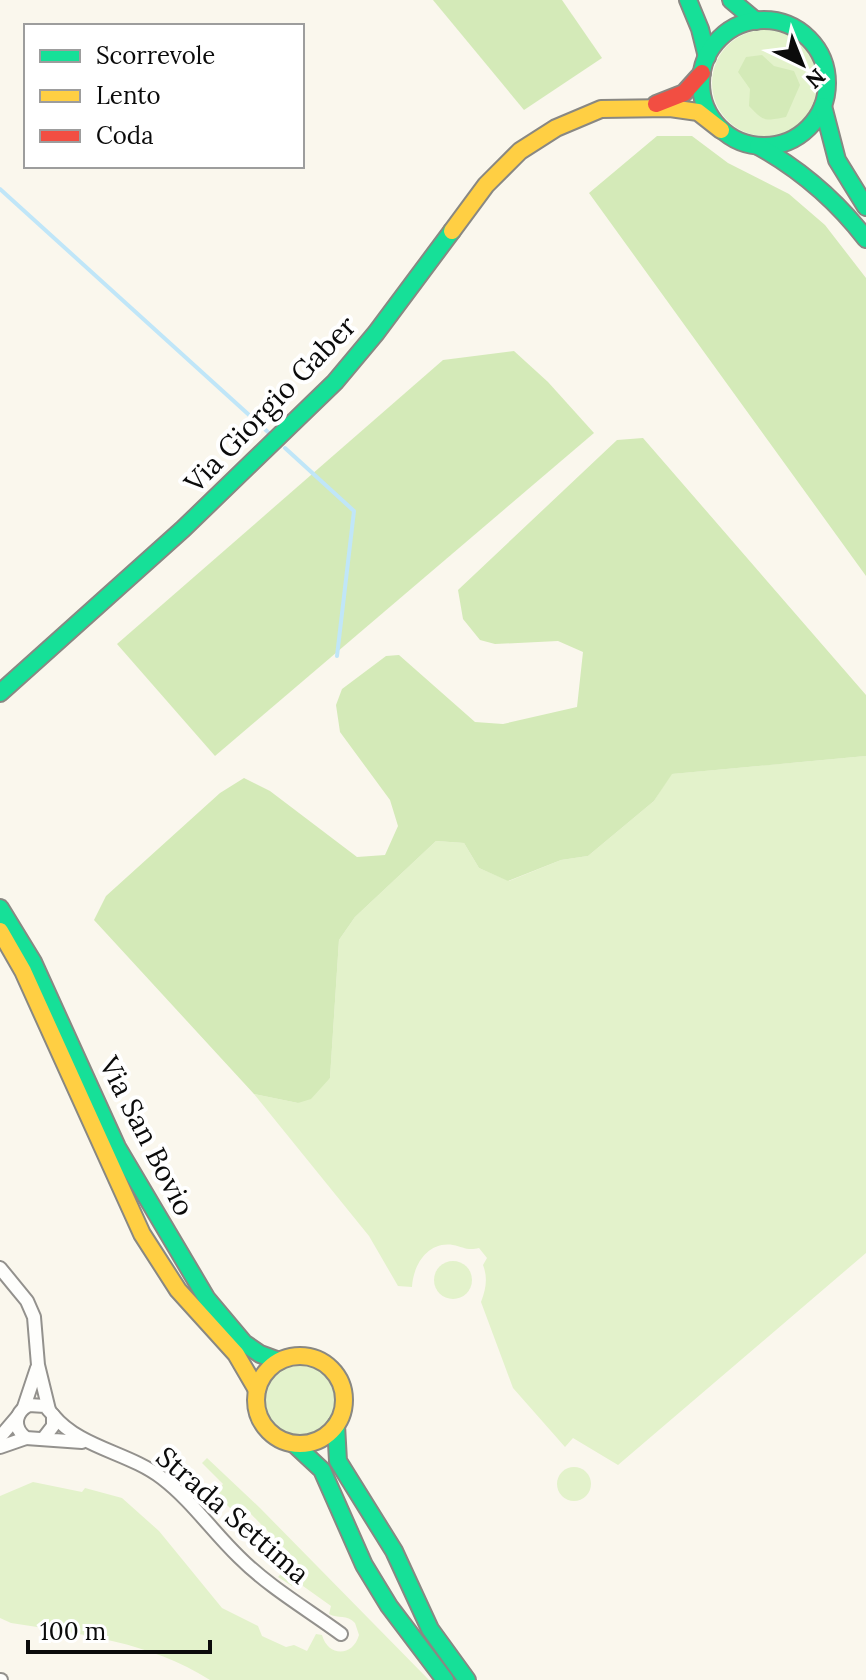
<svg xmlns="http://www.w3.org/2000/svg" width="866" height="1680" font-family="Lora,serif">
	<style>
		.green { fill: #e3f2cb }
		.forest { fill: #d4eab8 }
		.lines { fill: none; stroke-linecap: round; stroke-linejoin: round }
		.stream { stroke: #c0e6f8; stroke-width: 4 }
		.street-casing { stroke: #93918d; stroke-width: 16 }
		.fast-casing { stroke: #898883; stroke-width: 20 }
		.slow-casing { stroke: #898883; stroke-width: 20 }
		.jam-casing { stroke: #898883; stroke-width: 20 }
		.street { stroke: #fefefc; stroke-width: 12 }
		.fast { stroke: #16e098; stroke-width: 16 }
		.slow { stroke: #ffcf43; stroke-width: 16 }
		.jam { stroke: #f24e42; stroke-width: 16 }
		.labels { text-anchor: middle; stroke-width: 8; stroke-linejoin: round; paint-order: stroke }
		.street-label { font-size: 28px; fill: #0b0b0b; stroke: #fff }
	</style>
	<rect width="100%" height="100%" fill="#faf7ed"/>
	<g class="green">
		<circle cx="765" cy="83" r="53"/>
		<path d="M866 756V1253L618 1465 573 1438 565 1447 513 1388 481 1302C486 1289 488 1278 483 1265L487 1258 479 1248C468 1251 463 1247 453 1245 428 1241 413 1265 412 1287L398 1286 369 1236 254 1094 298 1103 330 1078 339 940 355 917 436 841 464 843 479 868 509 881 561 860 588 856 654 801 671 774Z"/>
		<circle cx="453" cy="1280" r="19"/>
		<circle cx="300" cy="1400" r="37"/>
		<path d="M207 1458 260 1508 429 1680H210C150 1642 81 1634 11 1623L0 1618V1496L33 1482 82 1492 85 1488 122 1498 159 1531 222 1608 258 1626 262 1636 286 1647 294 1645 307 1651 316 1634 322 1635C328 1657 353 1657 359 1635L355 1623C347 1614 338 1619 329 1614L331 1606 296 1581 292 1586 278 1577 295 1559 249 1512 241 1519 215 1493 223 1484 202 1463Z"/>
		<circle cx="574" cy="1484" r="17"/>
	</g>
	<g class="forest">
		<polygon points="433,0 562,0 602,58 524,110"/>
		<path d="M762 55 774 66 794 71 800 85 786 117C765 121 764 122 749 106L750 89 738 72 746 57Z"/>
		<polygon points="657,136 692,136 728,163 789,194 825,225 866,278 866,576 589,193"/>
		<polygon points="514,351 548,382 594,433 215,756 117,644 443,360"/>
		<polygon points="643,438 866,695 866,756 672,774 654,801 588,856 561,860 508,881 479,868 464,843 436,841 355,917 339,940 330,1078 311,1099 298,1103 254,1094 94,920 106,896 220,793 244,778 270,791 357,857 385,855 398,826 390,800 340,732 336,705 342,689 386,656 399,655 475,722 503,724 577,707 583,652 558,641 495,644 480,640 463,619 458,590 617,440"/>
	</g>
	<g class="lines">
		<g class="stream">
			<polyline points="0,189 269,433"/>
			<polyline points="285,448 354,511 337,656"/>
		</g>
		<defs>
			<g id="street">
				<polyline points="0,1268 27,1301 34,1317 38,1365 49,1410"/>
				<polyline points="24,1407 37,1368"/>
				<path d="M53 1415C80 1448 128 1452 162 1478 192 1501 212 1531 239 1557 269 1587 307 1609 341 1634"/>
				<polyline points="0,1437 18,1416"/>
				<path d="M43 1439 53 1426V1415L45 1406 29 1405C14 1413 13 1428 26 1438L82 1442"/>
				<polyline points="0,1447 26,1438"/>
				<polyline points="0,1680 1,1680"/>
			</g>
			<g id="fast">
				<polyline points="688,0 700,29 707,57"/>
				<polyline points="731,0 756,21"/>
				<circle cx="764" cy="83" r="63"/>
				<polyline points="823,106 837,160 866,207"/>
				<path d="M758 146C801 170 836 200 866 239"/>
				<polyline points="0,693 183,529 335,382 376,333 452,231"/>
				<polyline points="0,908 33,962 117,1147 207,1299 244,1343 260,1354 279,1361"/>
				<polyline points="336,1425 338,1461 394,1551 430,1629 467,1680"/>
				<polyline points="294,1444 322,1470 364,1565 389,1606 445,1680"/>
			</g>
			<g id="slow">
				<polyline points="452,231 486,185 520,151 556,128 601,109 670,108 698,112 721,130"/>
				<polyline points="0,931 23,971 142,1234 178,1290 236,1354 257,1390"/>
				<circle cx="300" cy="1400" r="44"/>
			</g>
			<polyline id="jam" points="656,104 684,93 702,73"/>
		</defs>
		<use href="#street" class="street-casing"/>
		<use href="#fast" class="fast-casing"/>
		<use href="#slow" class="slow-casing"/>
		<use href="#jam" class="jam-casing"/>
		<use href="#street" class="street"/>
		<use href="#fast" class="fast"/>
		<use href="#slow" class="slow"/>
		<use href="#jam" class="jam"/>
	</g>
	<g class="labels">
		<g class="street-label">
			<text transform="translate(270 404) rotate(-46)" y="10">Via Giorgio Gaber</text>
			<text transform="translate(147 1136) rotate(63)" y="10">Via San Bovio</text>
			<text transform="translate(233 1515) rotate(41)" y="10">Strada Settima</text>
		</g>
	</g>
	<rect x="24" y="24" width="280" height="144" fill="#ffffff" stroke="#9d9d9d" stroke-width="2"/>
	<rect x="40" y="50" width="40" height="12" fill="#16e098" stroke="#9d9d9d" stroke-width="2"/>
	<text x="96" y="64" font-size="24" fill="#0b0b0b">Scorrevole</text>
	<rect x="40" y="90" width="40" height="12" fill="#ffcf43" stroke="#9d9d9d" stroke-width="2"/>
	<text x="96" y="104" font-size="24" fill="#0b0b0b">Lento</text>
	<rect x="40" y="130" width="40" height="12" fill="#f24e42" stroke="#9d9d9d" stroke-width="2"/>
	<text x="96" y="144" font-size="24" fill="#0b0b0b">Coda</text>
	<g transform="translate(802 64) rotate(137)" stroke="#ffffff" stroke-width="6" paint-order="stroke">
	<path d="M0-6L14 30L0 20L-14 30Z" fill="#0b0b0b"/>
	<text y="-12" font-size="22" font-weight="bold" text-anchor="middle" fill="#0b0b0b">N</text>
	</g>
	<path d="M28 1640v12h182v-12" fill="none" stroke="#0b0b0b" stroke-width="4"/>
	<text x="40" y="1640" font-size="24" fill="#0b0b0b" stroke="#ffffff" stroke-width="6" paint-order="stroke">100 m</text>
</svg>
